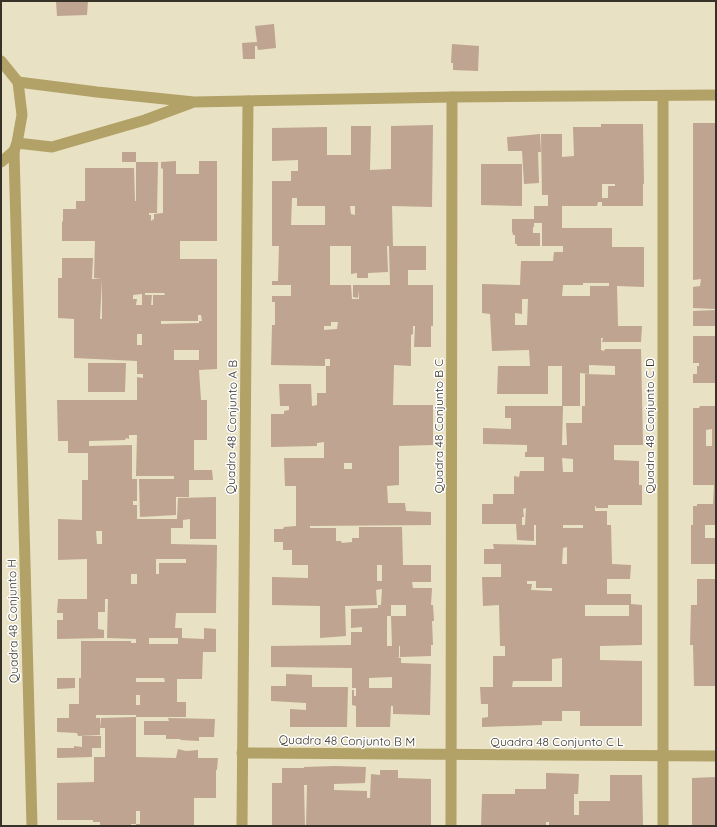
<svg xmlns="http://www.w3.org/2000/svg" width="717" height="827" font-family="Quicksand,sans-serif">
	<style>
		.building { fill: #bea491; fill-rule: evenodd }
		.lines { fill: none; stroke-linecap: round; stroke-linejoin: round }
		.minor { stroke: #b2a267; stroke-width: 11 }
		.tertiary { stroke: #b2a267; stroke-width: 11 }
		.labels { text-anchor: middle; stroke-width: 3; stroke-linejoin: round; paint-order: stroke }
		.street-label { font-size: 12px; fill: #363227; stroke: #fff }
	</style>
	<rect width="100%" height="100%" fill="#e9e1c3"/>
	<g class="building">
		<polygon points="56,1 88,1 87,15 57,16"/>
		<polygon points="274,24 276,48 258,50 257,46 255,46 255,59 243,59 242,43 257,42 255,26"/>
		<polygon points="452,44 479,46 478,71 453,70 453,63 451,63"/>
		<polygon points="693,123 716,123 716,309 693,308 693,287 700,286 701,279 693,280"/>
		<path d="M601 124H643L644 184H643V206H602V202H598L597 206H562V228H612V247H644V287L617 286 618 326H642L641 342H602L603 338H601V350L604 351 605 349H641L643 445H614V460L639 461V485H642V505H608V508H596V506H595V511H607V525H611L612 564 631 565 630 579H607V594H631V604L642 605V645L600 646V660L642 661V726H580V711H562V721H542V725L482 727V718L488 717V704H481L480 687H493V656H505V646H500L499 605 483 606 482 577H501V564H484V549H494L493 544 536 545V525H534V541L517 540 516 524H482V504H493V494H514V476L519 477 520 471H544V457H525V452H527V445L483 444V428L511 429V418H505V406H562V366H548V394H497L498 366H530L529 350 492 351 490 314 482 313V284L520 285 521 261H553L554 252H563V246H542V223H534V227H533V233H540V246H517V244H515V235H513L512 231V219H534V206H548V195H542L541 134H562V157L574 156 573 127H601ZM602 184H615V186H608V198H602ZM583 283H609V286H590V296H562L563 285H583ZM522 299H528L527 325H515V313L522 314ZM589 365 615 366V375L585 374V406H594H582V423H566L567 445H562L563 406H580V373L589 374ZM562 458 573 459V472H563ZM526 508 525 525H522V517H524L523 509ZM563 525H583V528H563ZM567 547V564H562L563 548ZM527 581H536V588H552V591L531 590 532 584H527ZM585 605H629V616H585ZM562 658V687H512L513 681H552V659Z"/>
		<path d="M433 125 432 207 392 206 393 246H426V270H408V285H433V326H431V347H414L415 326H413V334L411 335V366L394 365 393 405H433V445L399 446V485L387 486 388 503H405L406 511 431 512V525L310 526V528H336V541H341L342 543 352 542V538H359V527H402L403 565H431V582H412L413 588H432L431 605H433L434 621H432L433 645H431V656L400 657V646H399V657H396L401 658V663L431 664 430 715 393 714V706H391L390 727H356V706L352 705V690H354V696H356V688H352V668L271 667V646L351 645V632H362V627L351 628V609L378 608V605H381L382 589 376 590 377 605 345 606 346 636 320 638V606L272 605V577L308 578V565H292V550H283V542H274V529H283L284 527 296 526V486H285L284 458H324V442L317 443V446L271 447V414H284V411L289 410V406H280L279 384H311L312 406 317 405V393H326V366H330V359H325V366L271 365 272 325H275V302H272V296H291V285H272V281H278L279 246H272V181H291V171H298V160L272 161V128L327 127V155H351V126H371L370 170 391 169V126ZM292 198H297V206H325V225H291ZM350 206H355V215L351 214ZM330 246H351V274L357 273V278H368V273L388 272 387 246H389L390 285H353V297L358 298 359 290V299H352L351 285H330ZM331 322H338L337 329 324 330V326H331ZM344 463H352V469H344ZM377 565H382V581H377ZM391 605H406V616H391L392 646H387V616H391ZM392 677V688H369V678Z"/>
		<polygon points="540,134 541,152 538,152 539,183 524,184 522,151 508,151 507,137"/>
		<path d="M122 152H136V162H158L157 213H149V215H151V221L154 219V214L163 213V169L161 168V162L176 161V174H199V161H217V241H180V259H217V369L199 370 201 400H207V440H194V470H212L213 480H189V497H176V515L140 517 139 479H174V476H136L137 435H129V439L126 438 125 440 89 441V446L132 445V479H137V501H133V505H137V519H177L178 498 216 497V539H190V519L183 520V528H171V544L217 545 216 613H176L175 628H182V638L204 639V628L216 629V652H203L202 679H177V702H186V717H136V715H96V718H100V735L78 736 77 733 57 732V718H69V704H79V678H81V641H131V643H136V639L107 638 108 599H105V612H98V629L104 630V638L57 639V620H63V613H57L58 599H87V559L58 560V519L82 520V480H88V453H68V441H58L57 400H137V377L143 378V374H137V361L74 358V319L58 318V278H62V258H93L92 279H102L100 319H102V279L94 278 95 241H62V221L63 222V209H76V201H85V168H134L135 201H136V162H122ZM145 293H164L165 295H153V305H151L152 295H145ZM142 294V305H136L137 299H133V295ZM198 315H201L202 321H199V323L161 324V321H198ZM137 334H142V345H137ZM174 350H199V360H174ZM96 531H102V544H97ZM156 559H186V563H159V574H156ZM131 574H137V584H131ZM149 638H178V644H149ZM136 678H164L165 682H136ZM136 695H140V705H136Z"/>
		<polygon points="481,164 522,164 522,206 481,205"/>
		<polygon points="716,310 716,326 693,326 693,311"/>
		<polygon points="693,336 716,336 716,383 693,383 693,374 697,374 697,366 699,366 699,363 693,363"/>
		<polygon points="88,363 126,363 125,392 88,392"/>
		<path d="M700 406H716V525H705V538H716V564H691V525H693V506H697V504H713L714 485H693V408H699ZM712 429V446H706V430Z"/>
		<polygon points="697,579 716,579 716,686 694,686 693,645 690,645 691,605 697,605"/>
		<polygon points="286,674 312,675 312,687 348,687 347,727 290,727 290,709 306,710 306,703 271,701 271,686 286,686"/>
		<polygon points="57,678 75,678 75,688 57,689"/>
		<polygon points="136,717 136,757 176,758 178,749 186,751 198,750 198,758 218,758 217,770 216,770 216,798 194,798 194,826 136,826 136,824 140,824 140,811 136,811 136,824 131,824 131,826 100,826 100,822 93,822 93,820 57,820 57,783 94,782 94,757 105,757 105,728 100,728 101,718"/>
		<polygon points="168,718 215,719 214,737 199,737 199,741 180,740 181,739 166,739 166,735 144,735 144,721 169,721"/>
		<polygon points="82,736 101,736 101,748 92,748 92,757 57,758 57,748 74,748 74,746 82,747"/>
		<polygon points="335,766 366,767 365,783 334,784 334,790 367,791 367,798 370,798 371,774 380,775 380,770 398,770 398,778 431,779 431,826 418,826 418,825 306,826 307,785 304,785 305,826 272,826 272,783 282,783 282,768 304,768 304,767"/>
		<polygon points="546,773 579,774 578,794 574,794 574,815 579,815 579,801 610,801 610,775 642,775 643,826 549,826 549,822 546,822 546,826 481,826 482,794 515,794 515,789 546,789"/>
		<polygon points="716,777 716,826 692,826 692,778"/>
	</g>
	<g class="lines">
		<g class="minor">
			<polyline points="663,96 663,826"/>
			<polyline points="242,753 716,756"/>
			<polyline points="242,826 248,101"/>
			<polyline points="451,826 452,97"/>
		</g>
		<g class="tertiary">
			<polyline points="1,61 18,82 22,115 17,143 14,151 1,162"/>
			<polyline points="18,82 97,92 194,102 452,97 716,95"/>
			<polyline points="17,143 52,147 145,120 191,103"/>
			<polyline points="14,151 32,826"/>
		</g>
	</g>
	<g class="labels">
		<g class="street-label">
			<text transform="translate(439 426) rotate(-90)" y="4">Quadra 48 Conjunto B C</text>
			<text transform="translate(650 426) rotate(-90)" y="4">Quadra 48 Conjunto C D</text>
			<text transform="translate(232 427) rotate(-89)" y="4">Quadra 48 Conjunto A B</text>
			<text transform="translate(13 621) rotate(-91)" y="4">Quadra 48 Conjunto H</text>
			<text transform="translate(347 741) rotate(1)" y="4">Quadra 48 Conjunto B M</text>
			<text x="557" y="746">Quadra 48 Conjunto C L</text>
		</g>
	</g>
	<rect width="717" height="827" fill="none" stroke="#363227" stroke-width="4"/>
</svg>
